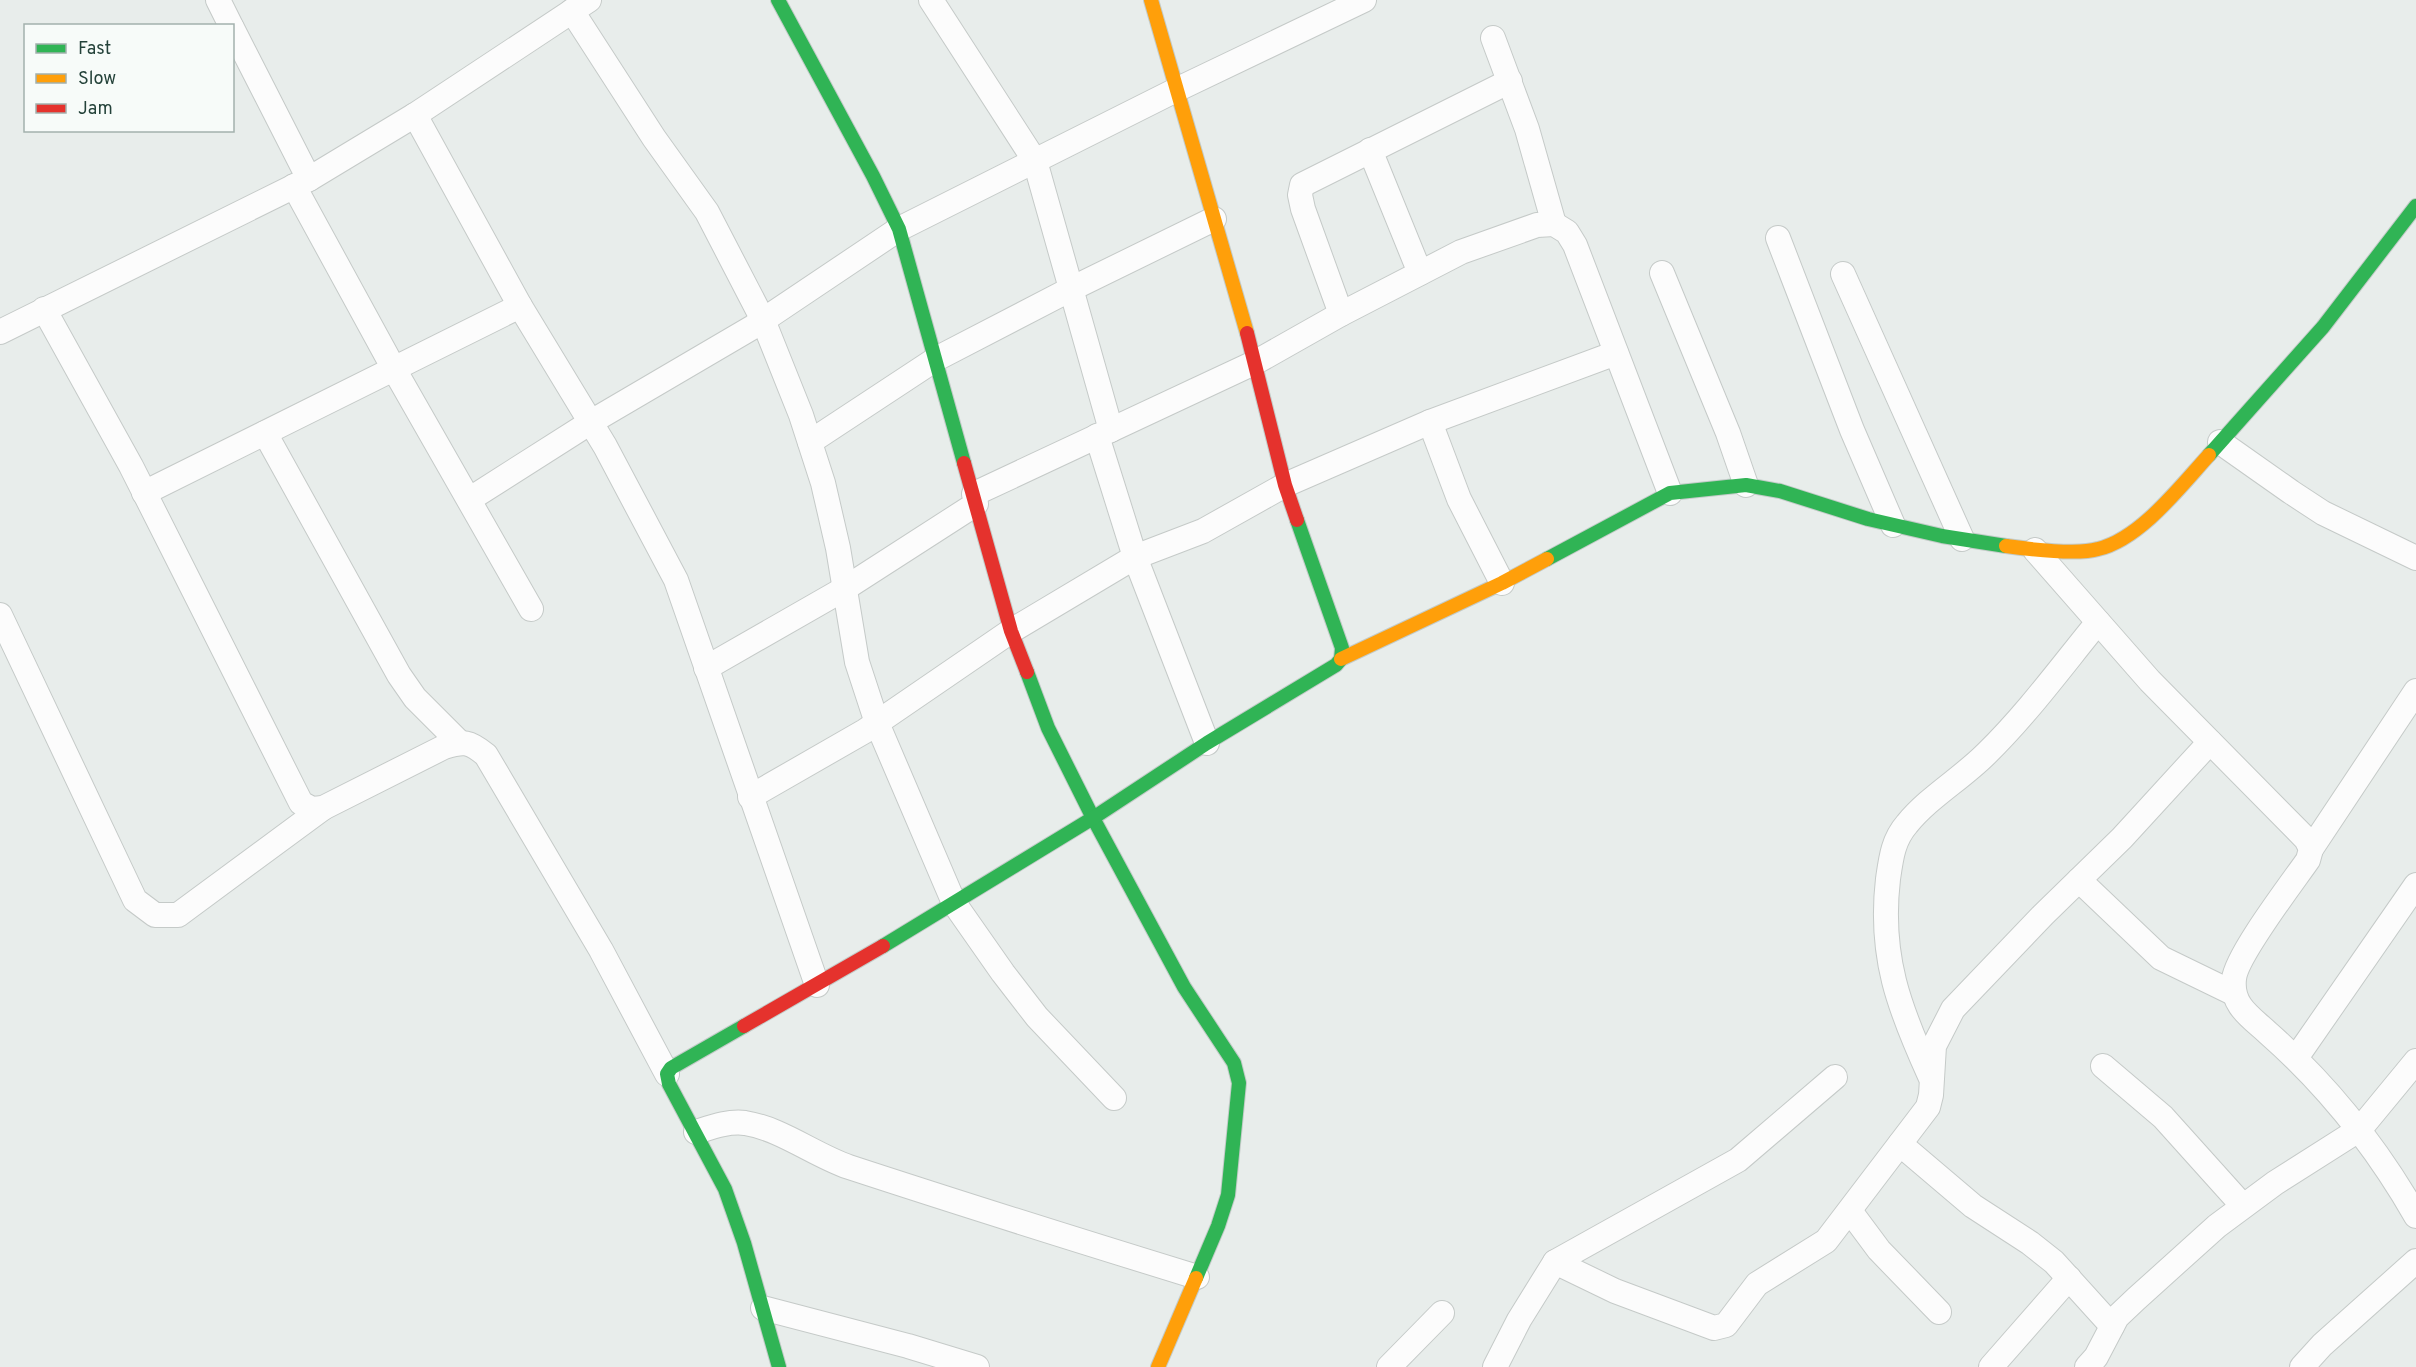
<svg xmlns="http://www.w3.org/2000/svg" width="2416" height="1367" font-family="Overpass,sans-serif">
	<style>
		.lines { fill: none; stroke-linecap: round; stroke-linejoin: round }
		.street-casing { stroke: #c5cac8; stroke-width: 26 }
		.fast-casing { stroke: #c3cbc8; stroke-width: 16 }
		.slow-casing { stroke: #c3cbc8; stroke-width: 16 }
		.jam-casing { stroke: #c3cbc8; stroke-width: 16 }
		.street { stroke: #fcfcfc; stroke-width: 24 }
		.fast { stroke: #30b455; stroke-width: 14 }
		.slow { stroke: #ff9f0a; stroke-width: 14 }
		.jam { stroke: #e5322d; stroke-width: 14 }
	</style>
	<rect width="100%" height="100%" fill="#e8edeb"/>
	<g class="lines">
		<defs>
			<g id="street">
				<polyline points="218,0 231,26"/>
				<polyline points="931,0 1035,161 1111,430"/>
				<polyline points="572,11 654,138 707,212 763,320 801,415 823,483 838,548 857,662 877,723 954,903 1003,973 1037,1017 1114,1098"/>
				<polyline points="232,28 309,179"/>
				<polyline points="1493,38 1527,129 1554,224"/>
				<polyline points="415,115 520,306 605,446 676,580 817,985"/>
				<polyline points="1370,150 1420,273"/>
				<polyline points="294,186 394,369 531,609"/>
				<polyline points="1778,238 1852,430 1893,525"/>
				<polyline points="1662,273 1728,433 1746,485"/>
				<polyline points="1843,274 1962,539"/>
				<path d="M44 309 131 466 301 803 312 809 323 808 444 747C464 741 469 741 486 755L601 950 667 1074"/>
				<polyline points="1341,314 1303,209 1300,195 1302,185 1510,81"/>
				<polyline points="0,332 309,179 415,115 589,0"/>
				<polyline points="1430,422 1459,499 1502,583"/>
				<polyline points="265,433 399,675 415,698 459,742"/>
				<polyline points="1097,436 1135,557 1207,743"/>
				<polyline points="810,442 936,359 1071,289 1214,219"/>
				<polyline points="2220,442 2291,492 2323,513 2416,558"/>
				<polyline points="144,493 520,306"/>
				<polyline points="974,494 1256,362 1341,314 1461,252 1537,225 1554,224 1567,232 1575,245 1670,493"/>
				<polyline points="470,499 591,422 753,327 899,229 1176,90 1364,0"/>
				<path d="M2035 550 2150 681 2306 839 2311 849 2308 860C2292 883 2236 956 2234 979 2231 1006 2251 1017 2268 1033 2327 1085 2377 1148 2416 1216"/>
				<polyline points="0,615 135,900 155,915 178,915 323,808"/>
				<polyline points="706,668 844,589 976,504"/>
				<polyline points="750,797 865,731 1011,631 1135,557 1203,531 1285,485 1430,422 1616,353"/>
				<polyline points="2311,849 2416,691"/>
				<polyline points="2079,880 2161,958 2233,993"/>
				<polyline points="2296,1058 2416,885"/>
				<polyline points="2103,1066 2163,1117 2243,1206"/>
				<path d="M1930 1076C1899 1008 1879 956 1888 879 1891 858 1893 840 1907 824 1929 797 1961 779 1986 754 2027 714 2062 666 2098 622"/>
				<path d="M696 1132C712 1127 728 1121 745 1123 782 1129 814 1155 849 1167 965 1205 1080 1241 1197 1277"/>
				<polyline points="1900,1144 1973,1206 2030,1243 2054,1262 2112,1326"/>
				<polyline points="1850,1211 1879,1250 1939,1312"/>
				<polyline points="1555,1262 1615,1291 1714,1328 1726,1325 1757,1284 1826,1241 1928,1107 1931,1095 1934,1046 1953,1009 2043,915 2122,838 2210,742"/>
				<polyline points="763,1308 908,1346 977,1367"/>
				<polyline points="1389,1367 1442,1313"/>
				<polyline points="1495,1367 1519,1320 1555,1262 1738,1160 1835,1077"/>
				<polyline points="1991,1367 2069,1278"/>
				<polyline points="2087,1367 2096,1357 2117,1317 2136,1299 2217,1226 2275,1183 2360,1129 2416,1061"/>
				<polyline points="2302,1367 2322,1345 2416,1261"/>
			</g>
			<g id="fast">
				<polyline points="778,0 873,176 899,229 964,463"/>
				<polyline points="2209,455 2323,327 2416,206"/>
				<polyline points="1547,559 1670,493 1746,485 1780,491 1868,519 1942,536 2006,546"/>
				<polyline points="1027,672 1048,728 1093,818 1184,987 1234,1063 1239,1083 1228,1195 1218,1226 1196,1278"/>
				<polyline points="883,946 1093,818 1207,743 1336,665 1341,659 1342,648 1297,520"/>
				<polyline points="744,1026 671,1068 667,1074 669,1084 725,1189 744,1243 779,1367"/>
			</g>
			<g id="slow">
				<polyline points="1151,0 1247,333"/>
				<path d="M2006 546C2028 549 2077 555 2098 549 2140 539 2180 487 2209 455"/>
				<polyline points="1341,659 1502,583 1547,559"/>
				<polyline points="1158,1367 1196,1278"/>
			</g>
			<g id="jam">
				<polyline points="1247,333 1285,485 1297,520"/>
				<polyline points="964,463 1011,631 1027,672"/>
				<polyline points="744,1026 883,946"/>
			</g>
		</defs>
		<use href="#street" class="street-casing"/>
		<use href="#fast" class="fast-casing"/>
		<use href="#slow" class="slow-casing"/>
		<use href="#jam" class="jam-casing"/>
		<use href="#street" class="street"/>
		<use href="#fast" class="fast"/>
		<use href="#slow" class="slow"/>
		<use href="#jam" class="jam"/>
	</g>
	<rect x="24" y="24" width="210" height="108" fill="#f7fbf9" stroke="#a3b1ad" stroke-width="1.5"/>
	<rect x="36" y="44" width="30" height="9" fill="#30b455" stroke="#a3b1ad" stroke-width="1.5"/>
	<text x="78" y="54" font-size="18" fill="#24423a">Fast</text>
	<rect x="36" y="74" width="30" height="9" fill="#ff9f0a" stroke="#a3b1ad" stroke-width="1.5"/>
	<text x="78" y="84" font-size="18" fill="#24423a">Slow</text>
	<rect x="36" y="104" width="30" height="9" fill="#e5322d" stroke="#a3b1ad" stroke-width="1.5"/>
	<text x="78" y="114" font-size="18" fill="#24423a">Jam</text>
</svg>
